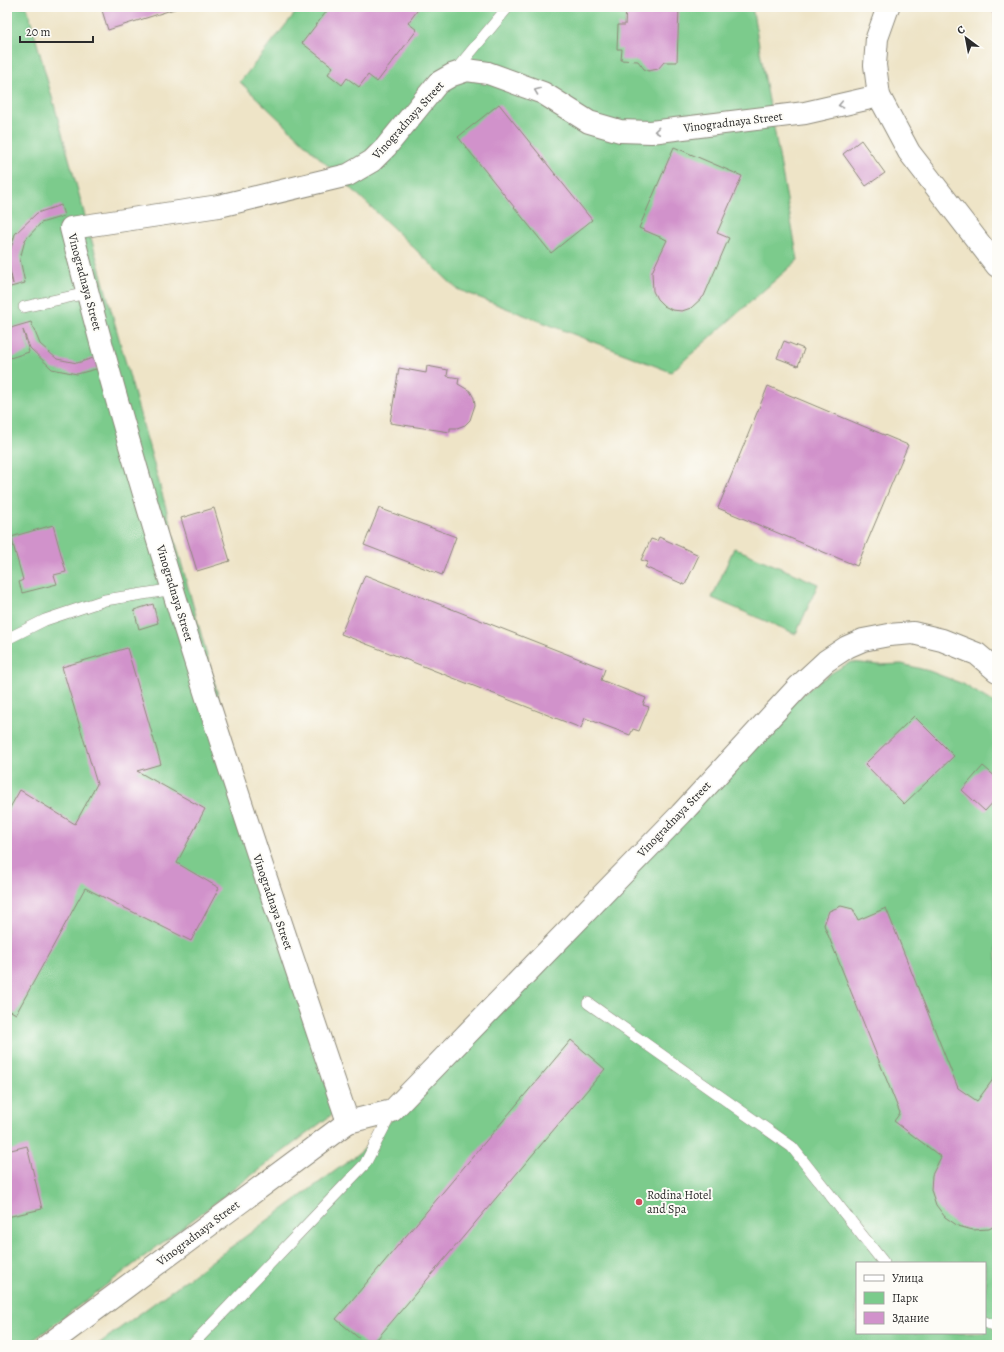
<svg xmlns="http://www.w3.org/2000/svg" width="1004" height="1352" font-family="Alegreya,serif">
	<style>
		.green { fill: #7bcb8c; stroke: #537b5c; fill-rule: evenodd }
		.building { fill: #d192cb }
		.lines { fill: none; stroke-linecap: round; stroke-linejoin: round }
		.lane-casing { stroke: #8c8879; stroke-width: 12 }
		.street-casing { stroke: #8c8879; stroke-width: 24 }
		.primary-casing { stroke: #8c8879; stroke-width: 24 }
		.lane { stroke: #fff; stroke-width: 11 }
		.street { stroke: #fff; stroke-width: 22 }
		.primary { stroke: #fff; stroke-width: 22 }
		.oneway { stroke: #a0a0a0 }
		.poi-dot { fill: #d1495b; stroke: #fdfcf7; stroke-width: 1.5 }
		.labels { text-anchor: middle; stroke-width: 4; stroke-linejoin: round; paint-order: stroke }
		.street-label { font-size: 12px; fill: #2b2b2b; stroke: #fdfcf7 }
		.poi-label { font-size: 12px; fill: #2b2b2b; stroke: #fdfcf7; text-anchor: start }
	</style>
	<rect width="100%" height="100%" fill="#fdfcf7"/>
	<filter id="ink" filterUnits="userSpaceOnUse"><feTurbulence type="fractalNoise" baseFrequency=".025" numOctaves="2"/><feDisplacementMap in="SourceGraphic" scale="8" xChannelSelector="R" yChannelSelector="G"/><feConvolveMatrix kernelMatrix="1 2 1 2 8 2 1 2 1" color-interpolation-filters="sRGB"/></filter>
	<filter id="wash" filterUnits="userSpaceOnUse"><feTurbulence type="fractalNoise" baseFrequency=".012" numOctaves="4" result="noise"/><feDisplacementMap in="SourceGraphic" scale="16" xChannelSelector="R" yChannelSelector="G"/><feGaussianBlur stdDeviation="0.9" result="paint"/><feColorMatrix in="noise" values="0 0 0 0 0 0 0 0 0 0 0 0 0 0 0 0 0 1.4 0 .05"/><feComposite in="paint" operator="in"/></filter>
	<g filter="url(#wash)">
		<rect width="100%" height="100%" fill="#eee4c7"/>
		<g class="green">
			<polygon points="7,7 27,7 334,1113 27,1345 7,1345"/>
			<polygon points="300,7 752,7 798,260 671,372 457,289 240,82"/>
			<polygon points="734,548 818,584 796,634 712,598"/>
			<path d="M852 662 879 665 902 664 929 671 963 684 997 705V1345H97L361 1152 787 708C808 690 827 673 852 662ZM857 1263H985V1333H857Z"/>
		</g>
		<g id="blocks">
			<g class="building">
				<polygon points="101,7 181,7 108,30"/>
				<polygon points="330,7 420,7 408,23 417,30 377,82 368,75 359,87 347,78 342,85 328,74 333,67 302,43"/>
				<polygon points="626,7 700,7 700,9 679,8 677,62 664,62 658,69 648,71 644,69 638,61 621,60 622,49 617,49 618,25 625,25"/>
				<polygon points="988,7 997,7 997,28 994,27 994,14"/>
				<polygon points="499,104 592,220 551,253 458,137"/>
				<polygon points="861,140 885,173 866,186 843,154"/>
				<polygon points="674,147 742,176 717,233 729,238 704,296 691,308 682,311 672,310 664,306 657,299 653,291 652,272 667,240 639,228"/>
				<polygon points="61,205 64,216 41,223 25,240 20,259 25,283 7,288 7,265 13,284 8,259 15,234 37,213"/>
				<polygon points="31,322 40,344 57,359 77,363 100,356 104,367 77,374 52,369 30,348 23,330 29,352 7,359 7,329"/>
				<polygon points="784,341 804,349 798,366 777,358"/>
				<polygon points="427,366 448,370 447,376 459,378 458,384 470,391 474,398 475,405 470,420 465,425 457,428 450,428 450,432 390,423 399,368 426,373"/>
				<polygon points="768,386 908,445 857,566 718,508"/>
				<polygon points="214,508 230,561 197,571 181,518"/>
				<polygon points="379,508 456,537 442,575 364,545"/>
				<polygon points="53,525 66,572 54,575 57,584 22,593 19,582 23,580 11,537"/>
				<polygon points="659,537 699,555 685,585 645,567 648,562 641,560 651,539 657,541"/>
				<polygon points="365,575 605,669 601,680 646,698 643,705 649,707 639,731 633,729 630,735 585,718 581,728 341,634"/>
				<polygon points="153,604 158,623 139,629 134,610"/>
				<polygon points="127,648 161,764 137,771 205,809 177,863 219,888 191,941 85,888 16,1014 7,1009 7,813 20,790 75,824 97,784 62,667"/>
				<polygon points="914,716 954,756 904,804 865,764"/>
				<polygon points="983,766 997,778 997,798 985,811 962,790"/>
				<polygon points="841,906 853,909 858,920 886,908 958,1088 977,1101 997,1074 997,1225 989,1229 973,1230 958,1226 945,1217 936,1205 931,1190 932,1175 941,1157 894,1121 900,1113 824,925 829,911"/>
				<polygon points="571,1040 605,1069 372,1345 367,1345 336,1319"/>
				<polygon points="27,1146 42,1209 7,1217 7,1151"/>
			</g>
		</g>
	</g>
	<g filter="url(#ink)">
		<use href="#blocks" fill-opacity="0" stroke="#8c8879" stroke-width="1"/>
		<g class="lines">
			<defs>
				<g id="lane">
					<polyline points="455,71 508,7"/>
					<polyline points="24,307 87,293"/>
					<polyline points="7,639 45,620 105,600 174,589"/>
					<polyline points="588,1003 792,1147 884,1263"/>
					<polyline points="985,1322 997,1327"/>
					<polyline points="192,1345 365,1164 392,1112"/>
				</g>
				<g id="street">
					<path d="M879 96 805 113 651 132 620 131 589 122 543 93 488 73 467 70 452 75 438 83 386 147 372 161 348 175 219 206 71 228C147 531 248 827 348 1122L392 1111 681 814 799 686 826 661 847 647 863 640 889 635 913 633 942 640 977 654 997 671"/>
					<polyline points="48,1345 348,1122"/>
				</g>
				<polyline id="primary" points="888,7 877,38 875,65 879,96 909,152 997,266"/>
			</defs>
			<use href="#lane" class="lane-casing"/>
			<use href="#street" class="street-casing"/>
			<use href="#primary" class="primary-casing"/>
			<use href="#lane" class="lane"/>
			<use href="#street" class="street"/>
			<use href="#primary" class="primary"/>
		</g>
		<defs><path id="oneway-chevron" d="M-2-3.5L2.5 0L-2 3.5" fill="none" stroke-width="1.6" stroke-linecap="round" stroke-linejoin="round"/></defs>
		<g class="oneway">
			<use href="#oneway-chevron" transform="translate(537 91) rotate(-159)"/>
			<use href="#oneway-chevron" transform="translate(841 105) rotate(168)"/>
			<use href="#oneway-chevron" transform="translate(657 131) rotate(174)"/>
		</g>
	</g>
	<circle class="poi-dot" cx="639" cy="1202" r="4"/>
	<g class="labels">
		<g class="street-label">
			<text transform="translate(408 120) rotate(-48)" y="4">Vinogradnaya Street</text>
			<text transform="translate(733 122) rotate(-7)" y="4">Vinogradnaya Street</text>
			<text transform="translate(85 282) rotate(75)" y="4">Vinogradnaya Street</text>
			<text transform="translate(175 593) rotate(73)" y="4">Vinogradnaya Street</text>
			<text transform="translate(674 819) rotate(-46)" y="4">Vinogradnaya Street</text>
			<text transform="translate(273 902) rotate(71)" y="4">Vinogradnaya Street</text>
			<text transform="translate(198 1233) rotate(-37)" y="4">Vinogradnaya Street</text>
		</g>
		<g class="poi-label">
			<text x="647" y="1199">Rodina Hotel<tspan x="647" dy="14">and Spa</tspan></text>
		</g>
	</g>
	<rect width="1004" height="1352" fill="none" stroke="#fdfcf7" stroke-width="24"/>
	<rect x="856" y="1262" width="130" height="72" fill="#fdfcf7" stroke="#a9a8a5"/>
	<rect x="864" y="1275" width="20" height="6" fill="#ffffff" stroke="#a9a8a5"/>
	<text x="892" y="1282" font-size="12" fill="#2b2b2b">Улица</text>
	<rect x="864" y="1292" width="20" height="12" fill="#7bcb8c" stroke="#a9a8a5"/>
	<text x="892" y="1302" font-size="12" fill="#2b2b2b">Парк</text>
	<rect x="864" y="1312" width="20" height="12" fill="#d192cb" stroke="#a9a8a5"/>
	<text x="892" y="1322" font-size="12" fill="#2b2b2b">Здание</text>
	<g transform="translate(966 38) rotate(328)" stroke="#fdfcf7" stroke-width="3" paint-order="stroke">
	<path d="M0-3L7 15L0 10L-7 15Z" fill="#2b2b2b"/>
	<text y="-6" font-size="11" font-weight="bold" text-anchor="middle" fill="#2b2b2b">С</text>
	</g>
	<path d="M20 36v6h73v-6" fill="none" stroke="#2b2b2b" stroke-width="2"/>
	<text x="26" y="36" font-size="12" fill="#2b2b2b" stroke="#fdfcf7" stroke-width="3" paint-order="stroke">20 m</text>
</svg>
